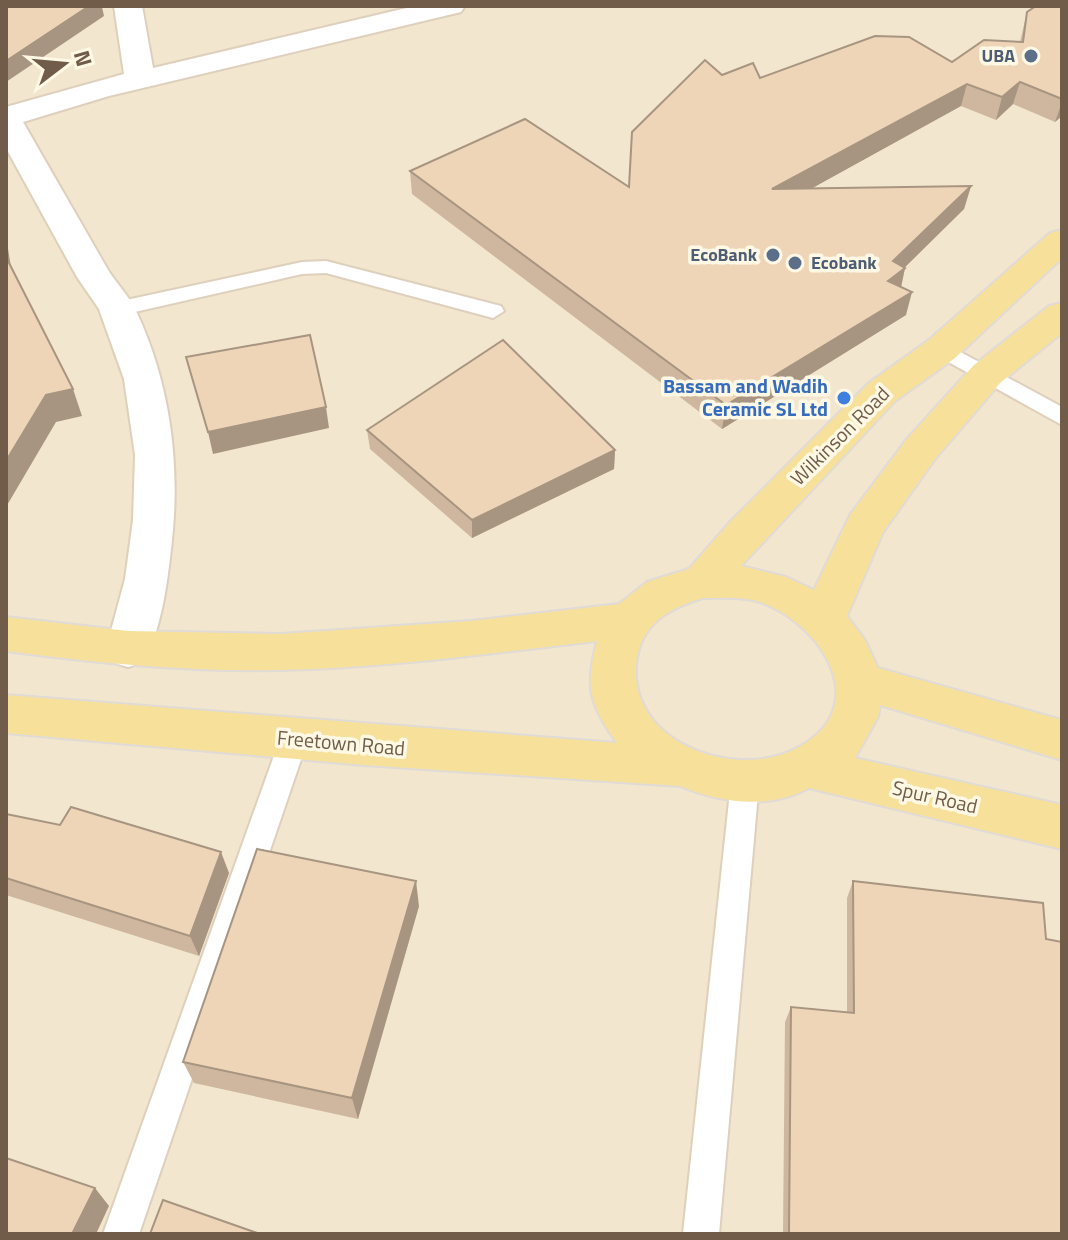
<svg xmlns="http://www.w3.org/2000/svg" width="1068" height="1240" font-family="'Titillium Web',sans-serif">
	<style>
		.residential { fill: #f2e6ce }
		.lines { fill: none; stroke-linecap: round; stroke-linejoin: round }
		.lane-casing { stroke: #ded0bc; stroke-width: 4 }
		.street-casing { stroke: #ded0bc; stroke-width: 4 }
		.primary-casing { stroke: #e0dbd7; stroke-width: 4 }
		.lane { fill: #fff; fill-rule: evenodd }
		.street { fill: #fff; fill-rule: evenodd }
		.primary { fill: #f7e19a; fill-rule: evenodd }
		.wall { fill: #ceb79e }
		.shaded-wall { fill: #a79581 }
		.building { fill: #efd5b8; stroke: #a79581; stroke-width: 2 }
		.service-dot { fill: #5c6f8a; stroke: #fef8e5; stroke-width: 3 }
		.shop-dot { fill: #3f7fe0; stroke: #fef8e5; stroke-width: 3 }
		.labels { text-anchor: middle; stroke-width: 7; stroke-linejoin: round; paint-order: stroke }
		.far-service-label { font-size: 18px; font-weight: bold; fill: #4e5e75; stroke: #fef8e5; text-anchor: end }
		.shop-label { font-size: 20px; font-weight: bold; fill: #366cbe; stroke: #fef8e5; text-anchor: end }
		.street-label { font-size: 20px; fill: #705c48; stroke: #fef8e5 }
	</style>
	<rect width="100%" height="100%" fill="#fbf4df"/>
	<rect class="residential" x="6" y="6" width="1056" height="1228"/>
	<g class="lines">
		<defs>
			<g id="lane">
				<polygon points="326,261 501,306 504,311 493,318 326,273 302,274 117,316 106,309 117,302 302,262"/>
				<polygon points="942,342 1062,407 1062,425 934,354 931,349 934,344"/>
				<polygon points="294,727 304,731 308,739 139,1234 103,1234 280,739 284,731"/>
				<polygon points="745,770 755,773 759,782 719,1234 683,1234 731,782 735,773"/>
			</g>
			<path id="street" d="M114 6H142L153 68 415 6H465L461 12 109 96 23 122C51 171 80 221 108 270 117 284 129 296 136 311 171 385 181 468 171 549 167 586 161 629 144 662L128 667 112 662 106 649 125 579 133 520 135 455 124 379 99 309 77 277 6 148V107L124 74Z"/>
			<path id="primary" d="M1062 230V258L955 358 895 401 741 566 786 577 814 590 850 515 907 439 974 365 1049 306 1062 303V333L1000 383 935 459 883 532 847 616 865 640 878 668 1062 720V760L880 705 878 717 855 758 1062 805V849L809 788C769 810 721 803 680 786L364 765 6 733V695L617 743C589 704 585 687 597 641 492 653 386 668 280 670 188 672 97 663 6 651V617L128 631 281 634 470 621 619 604 647 582 689 569 730 522 869 383 929 340 1050 233ZM703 598C722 598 745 596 763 603 824 627 874 708 797 748 732 783 619 739 638 653 646 620 673 607 703 598Z"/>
		</defs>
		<use href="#lane" class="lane-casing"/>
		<use href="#street" class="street-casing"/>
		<use href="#primary" class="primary-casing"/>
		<use href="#lane" class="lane"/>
		<use href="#street" class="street"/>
		<use href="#primary" class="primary"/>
	</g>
	<g class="wall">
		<polygon points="1062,6 1062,116 1055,122 1013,104 996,120 961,106 812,188 971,186 964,209 904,268 905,268 901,287 906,315 722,429 412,194 410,171 628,187 722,75 760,78 952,62 1020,42 1027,12"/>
		<polygon points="367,430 615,450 614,469 472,538 370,449"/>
		<polygon points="6,814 229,873 199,956 6,895"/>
		<polygon points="853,881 1046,939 1062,1234 783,1234 785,1022 791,1007 847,1012 847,898"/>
		<polygon points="419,906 358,1119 194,1083 183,1062"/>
	</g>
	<g class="shaded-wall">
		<polygon points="89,6 106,6 102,7 104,16 6,82 6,61"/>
		<polygon points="1020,82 1013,104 996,120 1002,97"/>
		<polygon points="967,84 961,106 769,212 772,189"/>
		<polygon points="1062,102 1062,116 1055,122"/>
		<polygon points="971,186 964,209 898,274 905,268 900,292 882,304 893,261"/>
		<polygon points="6,236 13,280 6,259"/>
		<polygon points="912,292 906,315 722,429 726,405"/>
		<polygon points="73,389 82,416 56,422 6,507 6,461 46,395"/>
		<polygon points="326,407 329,428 213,454 208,432"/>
		<polygon points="615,450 614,469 472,538 472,520"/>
		<polygon points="221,852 229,873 199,956 190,936"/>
		<polygon points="416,881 419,906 358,1119 352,1098"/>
		<polygon points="95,1188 109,1206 96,1234 72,1234"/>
	</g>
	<g class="building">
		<polygon points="6,6 89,6 6,61"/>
		<polygon points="1036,6 1062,6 1062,99 1020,82 1002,97 967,84 772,189 971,186 893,261 905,268 888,281 912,292 726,405 410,171 525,119 629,187 632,132 705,60 722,75 753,63 760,78 875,36 909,37 952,62 984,40 1023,42 1027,12"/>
		<polygon points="6,257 73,389 46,395 6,461"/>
		<polygon points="310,335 326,407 208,432 186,357"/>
		<polygon points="503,340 615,450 472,520 367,430"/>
		<polygon points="71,807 221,852 190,936 6,878 6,814 60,825"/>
		<polygon points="257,849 416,881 352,1098 183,1062"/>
		<polygon points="853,881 1043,903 1046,939 1062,942 1062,1234 789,1234 791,1007 854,1013"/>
		<polygon points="6,1158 95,1188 72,1234 6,1234"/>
		<polygon points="163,1200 260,1234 150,1234"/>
	</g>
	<g class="service-dot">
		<circle cx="1031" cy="56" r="8"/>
		<circle cx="773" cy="255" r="8"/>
		<circle cx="795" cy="263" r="8"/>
	</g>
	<circle class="shop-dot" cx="844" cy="398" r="8"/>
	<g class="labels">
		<g class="far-service-label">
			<text x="1015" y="62">UBA</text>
			<text x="757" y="261">EcoBank</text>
			<text x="811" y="269" text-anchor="start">Ecobank</text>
		</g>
		<g class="shop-label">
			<text x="828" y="393">Bassam and Wadih<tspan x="828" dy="23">Ceramic SL Ltd</tspan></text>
		</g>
		<g class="street-label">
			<text transform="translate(840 436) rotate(-45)" y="7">Wilkinson Road</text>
			<text transform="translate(341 743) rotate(5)" y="7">Freetown Road</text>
			<text transform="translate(935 797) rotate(13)" y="7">Spur Road</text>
		</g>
	</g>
	<rect width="1068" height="1240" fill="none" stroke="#705c48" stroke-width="16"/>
	<g transform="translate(64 64) rotate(74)" stroke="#fef8e5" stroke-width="6" paint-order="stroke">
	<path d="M0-6L14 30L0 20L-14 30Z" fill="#705c48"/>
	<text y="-12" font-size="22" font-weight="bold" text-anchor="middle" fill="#705c48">N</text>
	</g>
</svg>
